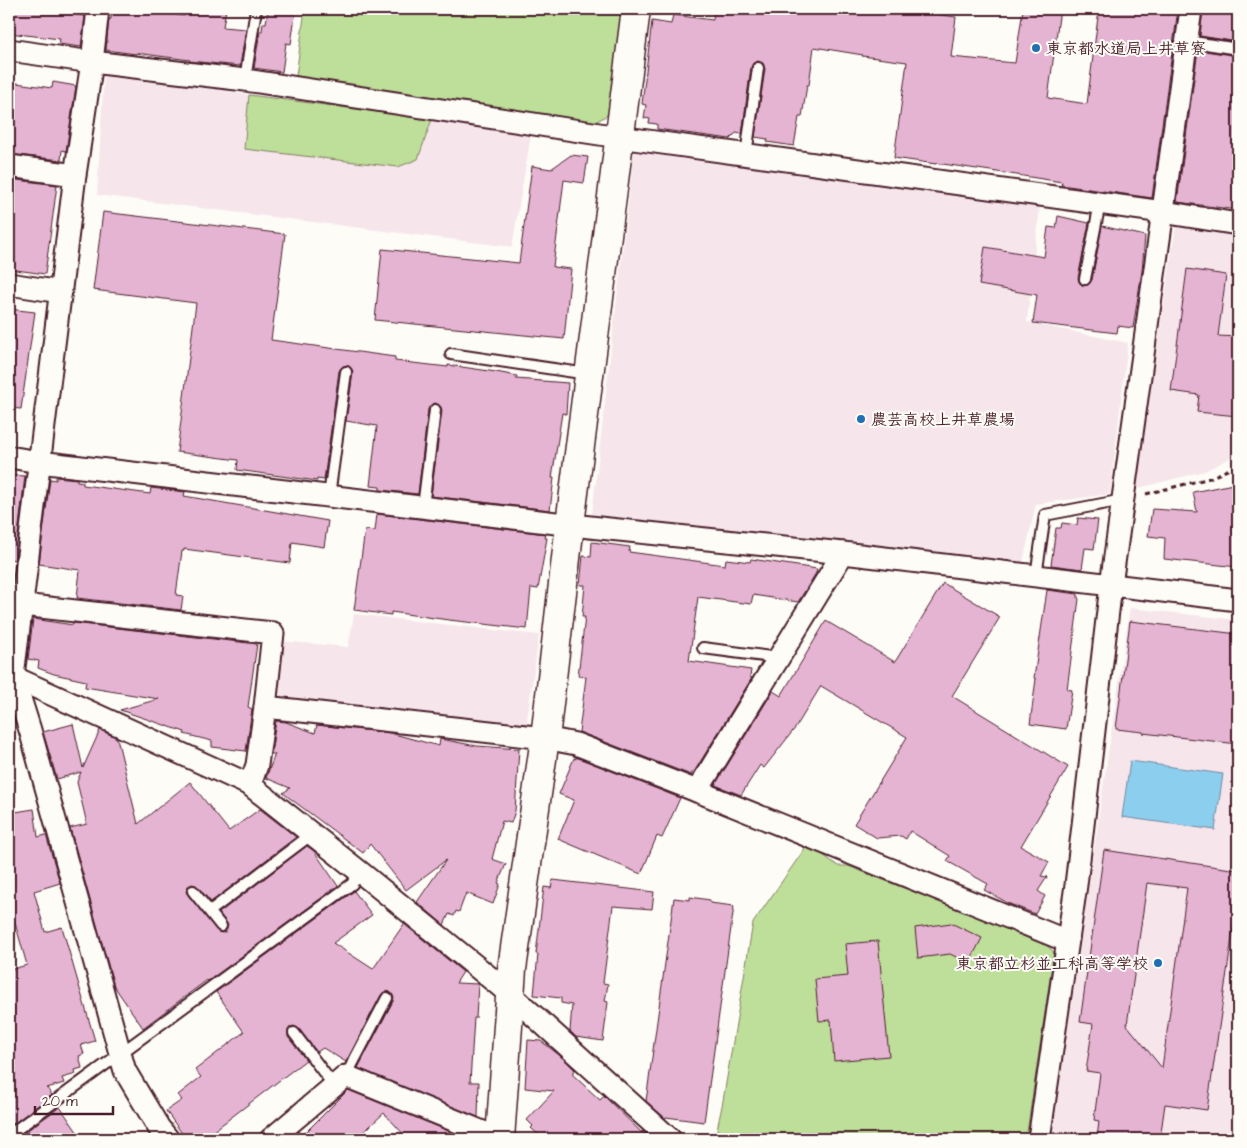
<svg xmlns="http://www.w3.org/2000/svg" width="1247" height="1148" font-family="'Architects Daughter','Klee One',sans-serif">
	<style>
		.built { fill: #f6e6ec }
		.green { fill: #bddf99; stroke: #847f62 }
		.water { fill: #8cceee; stroke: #7288a0 }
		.building { fill: #e5b4d3; stroke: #4a1f2b; fill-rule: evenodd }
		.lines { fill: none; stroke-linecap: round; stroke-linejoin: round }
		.lane-casing { stroke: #4a1f2b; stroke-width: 14 }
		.street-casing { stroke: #4a1f2b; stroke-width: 25 }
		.secondary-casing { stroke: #4a1f2b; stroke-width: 31 }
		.path { stroke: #4a1f2b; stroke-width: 3; stroke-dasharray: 5 4; stroke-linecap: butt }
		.lane { stroke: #fdfcf7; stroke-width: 10 }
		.street { stroke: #fdfcf7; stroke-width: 21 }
		.secondary { stroke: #fdfcf7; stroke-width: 28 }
		.poi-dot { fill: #1f6fb2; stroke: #fdfcf7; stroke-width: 2 }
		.labels { text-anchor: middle; stroke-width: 4; stroke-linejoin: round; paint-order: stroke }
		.poi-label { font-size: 16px; font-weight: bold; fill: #4a1f2b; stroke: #fdfcf7; text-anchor: start }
	</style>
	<rect width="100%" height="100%" fill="#fdfcf7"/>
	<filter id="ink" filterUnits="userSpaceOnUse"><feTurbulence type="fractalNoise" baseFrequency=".02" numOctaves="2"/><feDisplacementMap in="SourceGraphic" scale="10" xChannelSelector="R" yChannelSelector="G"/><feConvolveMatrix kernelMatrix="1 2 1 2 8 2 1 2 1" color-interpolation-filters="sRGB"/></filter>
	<g filter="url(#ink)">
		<g class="built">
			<polygon points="104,74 531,135 512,247 97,195"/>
			<polygon points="634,151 1040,205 1027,322 1128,343 1110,494 1036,504 1023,562 592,514"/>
			<polygon points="1176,225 1238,235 1238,454 1205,471 1135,489"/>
			<polygon points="1130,608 1238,620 1238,1139 1052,1139 1103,787"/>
			<polygon points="354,614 539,635 526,728 280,697 274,691 281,641 348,647"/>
		</g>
		<g class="green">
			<polygon points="305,9 623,9 612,112 594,123 296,76"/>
			<polygon points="249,95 432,119 418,159 398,167 244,149"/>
			<polygon points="808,844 838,866 848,866 1044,943 1054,952 1026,1139 715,1139 723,1101 753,923"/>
		</g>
		<polygon class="water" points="1130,761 1223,774 1215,830 1122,817"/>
		<g class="building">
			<polygon points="9,9 71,9 70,14 85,16 81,47 59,44 60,39 9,33"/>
			<polygon points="112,9 142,9 142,10 184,16 185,9 226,9 223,27 246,29 240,66 189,61 190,60 136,53 136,54 106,50 109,19 111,19"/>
			<polygon points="268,9 296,9 291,44 286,43 282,72 254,68 260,31 262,31 263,23 266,23"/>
			<polygon points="714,9 880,9 914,14 914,11 956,17 951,57 1015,63 1023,9 1060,9 1048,98 1087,104 1099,9 1178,9 1152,198 1061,185 1062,182 991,171 936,163 936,164 894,158 907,62 862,56 863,55 814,47 809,85 807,85 802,117 799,117 794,146 767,142 768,139 755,137 765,69 763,63 758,61 753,63 751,67 742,134 736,133 730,139 657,129 657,124 649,123 650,119 644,118 646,105 642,104 652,21 671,24 673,15 713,20"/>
			<polygon points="1203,9 1238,9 1238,42 1200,36"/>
			<polygon points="1198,50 1238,56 1238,210 1177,202"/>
			<polygon points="9,82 52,88 53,82 76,86 66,151 62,150 61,160 9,154"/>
			<polygon points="571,155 588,157 584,183 564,180 553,267 571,269 564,339 375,320 382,249 519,263 532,166 551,169"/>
			<polygon points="9,179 57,185 45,274 9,269"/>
			<polygon points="103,212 285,234 271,340 395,357 395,361 448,367 448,365 496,372 517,376 516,379 568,383 566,414 562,413 552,478 554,478 550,510 431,496 442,411 441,407 436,403 432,404 428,409 418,494 380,490 380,487 370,486 377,426 346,421 353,373 352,369 347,365 343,366 339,371 324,480 317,479 317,481 237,470 238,460 177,452 196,303 93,290"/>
			<polygon points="1058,216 1089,223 1078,278 1079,282 1083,286 1088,285 1092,280 1102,226 1145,236 1142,271 1133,328 1118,326 1117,333 1033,323 1037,295 979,285 985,247 1044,257 1048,227 1056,228"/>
			<polygon points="1187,269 1226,275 1218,336 1238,337 1238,416 1197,412 1199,395 1171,391"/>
			<polygon points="9,309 35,312 21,409 9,408"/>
			<polygon points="9,475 25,476 15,560 9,559"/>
			<polygon points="56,477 77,479 77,481 83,482 83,485 150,494 151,488 185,492 184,496 328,521 324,547 292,542 290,563 184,549 184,551 182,551 176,595 183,596 181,610 77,598 80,570 39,564 50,479 56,480"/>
			<polygon points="1238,483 1238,567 1164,559 1165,538 1148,536 1152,509 1197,512 1193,492"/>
			<polygon points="377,514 546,534 545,538 547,538 538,589 531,588 527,629 449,620 391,612 391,615 354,610 365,530 375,531"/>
			<polygon points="1078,518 1098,520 1094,549 1085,548 1082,569 1051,565 1056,528 1061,528 1062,523 1077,525"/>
			<polygon points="592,542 630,547 629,552 725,565 726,559 750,562 751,559 817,569 816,573 798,602 753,595 751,604 698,597 689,661 751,670 750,677 752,678 694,772 693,771 691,775 579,732 586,677 578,676 585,617 582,617 585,585 580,585 583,556 591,557"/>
			<polygon points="943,583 1000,617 952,696 1068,767 1021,846 1049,862 1041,876 1047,877 1038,891 1045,896 1035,914 1010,904 984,890 988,884 947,861 950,856 910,831 906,839 901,836 877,838 854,824 907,737 821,686 796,727 764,768 760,765 741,795 715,785 773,691 781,696 826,621 895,662"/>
			<polygon points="1047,590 1078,594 1078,598 1079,599 1067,689 1072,690 1066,729 1030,724 1036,679 1034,678"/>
			<polygon points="33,619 73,625 73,623 257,644 248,707 252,709 246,751 212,747 212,741 184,734 185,732 120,710 159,699 85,687 86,681 54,674 38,668 39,661 28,659"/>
			<polygon points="1130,621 1238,634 1238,744 1143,733 1143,732 1116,729"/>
			<polygon points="276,721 286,722 315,733 317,725 390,733 439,746 440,739 477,746 519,749 515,811 511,823 502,821 492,859 506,864 498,883 500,884 493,904 466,893 459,912 456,911 454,916 449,914 444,925 417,902 446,860 406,890 370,844 363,853 283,793 290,788 266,778 275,754 271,754"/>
			<polygon points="73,724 83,768 100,730 117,738 138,824 190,782 229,831 260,809 296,837 211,902 196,885 192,884 188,886 186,892 188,895 218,932 222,933 225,932 227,929 228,925 226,922 219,913 307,846 314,851 338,886 208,981 207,980 143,1028 114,986 70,828 87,824 77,782 81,772 57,779 43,732"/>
			<polygon points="576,757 680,798 662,838 657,836 641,874 558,839 574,800 559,794 574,758 576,759"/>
			<polygon points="34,809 38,837 46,835 60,883 34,891 45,932 62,927 95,1041 81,1045 84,1054 79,1056 82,1068 75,1070 76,1074 62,1078 64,1083 47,1088 52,1095 9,1127 9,970 27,965 9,902 9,813"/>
			<path d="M1104 850 1238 870V896L1207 1110 1165 1104 1160 1139H1097L1099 1121 1094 1120 1100 1073 1086 1071 1093 1024 1080 1022ZM1147 883 1187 888 1162 1068 1127 1025Z"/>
			<polygon points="553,880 654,892 652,909 613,906 603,983 608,984 605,1001 608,1002 603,1041 576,1037 570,1031 572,1005 561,1003 561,998 534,995 538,954 536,954 544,887 551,888"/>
			<polygon points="354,891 372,915 333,943 373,969 404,924 463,972 456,983 478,984 476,1018 474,1018 470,1082 479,1082 478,1117 358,1068 393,1001 394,997 392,994 390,992 386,991 381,995 346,1062 323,1048 317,1052 299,1029 294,1026 290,1027 288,1031 288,1037 306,1060 203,1139 186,1139 166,1111 182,1100 178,1095 201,1077 195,1070 244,1032 216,992"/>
			<polygon points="690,897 710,900 710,903 734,906 704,1122 666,1117 665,1118 646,1101 674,898 690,900"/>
			<polygon points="951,923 982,938 969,963 950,954 918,958 915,928"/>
			<polygon points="878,941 889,1056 834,1061 831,1020 819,1021 815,979 848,976 845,944"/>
			<polygon points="528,1040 541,1041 563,1058 575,1070 572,1074 600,1100 604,1096 642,1133 642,1131 648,1136 647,1138 648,1139 543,1139 531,1128 533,1126 527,1120 554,1091 525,1088"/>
			<polygon points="348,1090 468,1139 408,1139 384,1113 356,1139 299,1139"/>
			<polygon points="60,1107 82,1139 15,1139"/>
		</g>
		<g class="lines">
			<defs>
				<g id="lane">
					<polyline points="1187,41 1238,49"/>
					<polyline points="245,80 256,9"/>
					<polyline points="746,155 758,68"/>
					<polyline points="1085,279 1100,203"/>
					<polyline points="451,354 588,374"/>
					<polyline points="329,496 346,372"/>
					<polyline points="423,507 435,410"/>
					<polyline points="1036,576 1045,515 1123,500"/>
					<polyline points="703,648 779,658"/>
					<polyline points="193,891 221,926"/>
					<polyline points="210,911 312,834"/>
					<polyline points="294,1033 334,1086"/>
					<polyline points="346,1076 387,998"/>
					<polyline points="9,1135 352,884 360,872"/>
				</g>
				<g id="street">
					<polyline points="98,9 92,62 75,175 13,676 30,730 125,1071 159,1128 168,1139"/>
					<polyline points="9,50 92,62 245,80 619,137 1163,212 1238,224"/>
					<polyline points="9,166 75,175"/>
					<polyline points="9,284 61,292"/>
					<polyline points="9,457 39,462 590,527 843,553 1238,600"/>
					<polyline points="22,605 273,633 265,707 545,738 576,744 697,791 1067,941"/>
					<polyline points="9,675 250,785 360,872 510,994 670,1139"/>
					<polyline points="250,785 257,765 265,707"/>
					<polyline points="697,791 843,553"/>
					<polyline points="271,1139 346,1076 500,1139"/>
					<polyline points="1039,1139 1076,885 1111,585 1191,9"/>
				</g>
				<polyline id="secondary" points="500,1139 512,969 545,738 570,524 636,9"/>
			</defs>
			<use href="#lane" class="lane-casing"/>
			<use href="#street" class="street-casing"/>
			<use href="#secondary" class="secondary-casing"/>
			<polyline class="path" points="1146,494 1210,478 1238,465"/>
			<use href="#lane" class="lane"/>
			<use href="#street" class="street"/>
			<use href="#secondary" class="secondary"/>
		</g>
	</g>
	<g class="poi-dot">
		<circle cx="1036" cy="48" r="5"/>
		<circle cx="861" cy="419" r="5"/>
		<circle cx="1158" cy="963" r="5"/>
	</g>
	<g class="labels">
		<g class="poi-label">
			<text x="1046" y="54">東京都水道局上井草寮</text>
			<text x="871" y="425">農芸高校上井草農場</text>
			<text x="1148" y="969" text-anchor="end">東京都立杉並工科高等学校</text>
		</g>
	</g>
	<rect width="1247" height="1148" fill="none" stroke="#fdfcf7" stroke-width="30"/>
	<rect x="15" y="15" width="1217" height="1118" fill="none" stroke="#4a1f2b" stroke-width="2" filter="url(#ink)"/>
	<path d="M35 1106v8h78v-8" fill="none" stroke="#4a1f2b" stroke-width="2.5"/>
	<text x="42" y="1106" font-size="15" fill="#4a1f2b" stroke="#fdfcf7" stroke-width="4" paint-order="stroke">20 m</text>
</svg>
